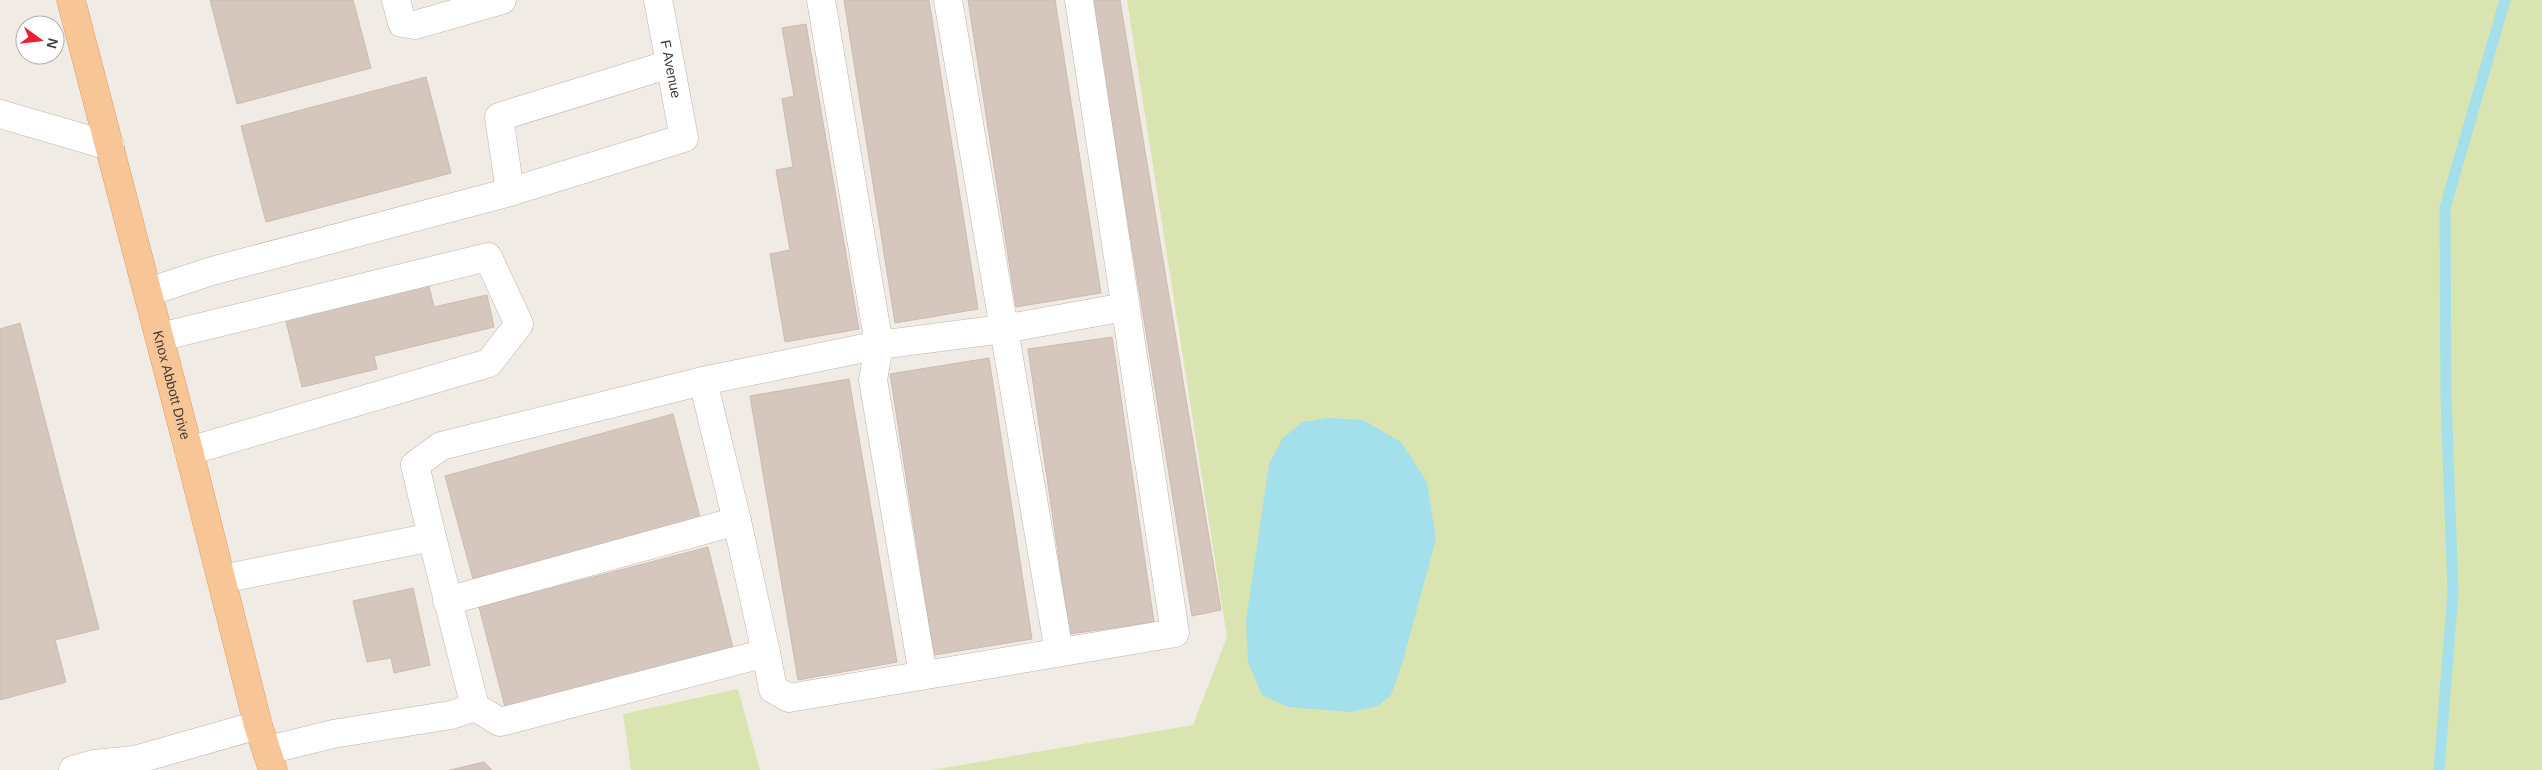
<svg xmlns="http://www.w3.org/2000/svg" width="2542" height="770" font-family="Arial,sans-serif">
	<style>
		.green { fill: #d9e4b0 }
		.water { fill: #a4e0ec }
		.lines { fill: none; stroke-linecap: round; stroke-linejoin: round }
		.stream { stroke: #a4e0ec; stroke-width: 11 }
		.building { fill: #d5c7be; stroke: #cdbaaf }
		.minor-casing { stroke: #bfb3ab; stroke-width: 29 }
		.major-casing { stroke: #dd9d68; stroke-width: 29 }
		.minor { stroke: #fff; stroke-width: 28 }
		.major { stroke: #f8c597; stroke-width: 28 }
		.labels { text-anchor: middle; stroke-width: 4; stroke-linejoin: round; paint-order: stroke }
		.street-label { font-size: 14px; fill: #433a35; stroke: #fff }
	</style>
	<rect width="100%" height="100%" fill="#f1ebe5"/>
	<g class="green">
		<polygon points="1127,0 2542,0 2542,770 932,770 1193,725 1227,637"/>
		<polygon points="738,689 760,770 631,770 623,714"/>
	</g>
	<polygon class="water" points="1328,418 1363,420 1401,442 1427,482 1436,539 1402,664 1391,695 1378,706 1350,712 1288,707 1262,695 1248,662 1246,621 1269,464 1282,439 1303,422"/>
	<g class="lines">
		<polyline class="stream" points="2439,770 2453,592 2446,397 2445,208 2505,0"/>
	</g>
	<g class="building">
		<polygon points="210,0 353,0 371,68 237,104"/>
		<polygon points="844,0 929,0 978,309 895,323"/>
		<polygon points="968,0 1055,0 1101,293 1016,307"/>
		<polygon points="1092,0 1120,0 1221,610 1192,616"/>
		<polygon points="806,24 859,329 785,342 770,254 790,250 776,170 793,167 782,99 794,96 782,28"/>
		<polygon points="426,77 451,173 266,222 241,126"/>
		<polygon points="428,282 434,307 487,295 494,327 374,356 377,369 302,387 285,317"/>
		<polygon points="20,323 99,629 55,640 66,682 0,700 0,329"/>
		<polygon points="1112,337 1154,622 1070,634 1028,349"/>
		<polygon points="989,358 1032,639 934,655 890,374"/>
		<polygon points="849,379 897,662 798,680 750,396"/>
		<polygon points="673,414 700,517 473,579 445,476"/>
		<polygon points="708,547 733,648 505,707 479,607"/>
		<polygon points="413,588 430,665 394,673 391,658 367,662 353,601"/>
		<polygon points="484,762 492,770 450,770"/>
	</g>
	<g class="lines">
		<defs>
			<g id="minor">
				<polyline points="396,0 402,23 415,25 502,0"/>
				<polyline points="948,0 1059,652"/>
				<polyline points="0,114 110,146"/>
				<polyline points="510,192 499,117 670,64"/>
				<polyline points="148,292 212,271 510,192 684,138 658,0"/>
				<polyline points="160,337 488,257 519,324 489,363 189,451"/>
				<polyline points="703,381 879,345 821,0"/>
				<polyline points="432,537 415,465 441,446 703,381 737,521"/>
				<polyline points="222,579 432,537 475,707 451,715 333,734 268,750"/>
				<polyline points="447,601 737,521 766,653 500,722 475,707"/>
				<polyline points="766,653 773,689 789,698 1175,633 1079,0"/>
				<polyline points="923,675 873,380 879,345 1003,329 1125,307"/>
				<polyline points="73,770 94,764 135,760 258,725"/>
			</g>
			<g id="major">
				<path id="s1" d="M71 0 189 451 258 725 273 770"/>
			</g>
		</defs>
		<use href="#minor" class="minor-casing"/>
		<use href="#major" class="major-casing"/>
		<use href="#minor" class="minor"/>
		<use href="#major" class="major"/>
	</g>
	<g class="labels">
		<g class="street-label">
			<text transform="translate(671 69) rotate(79)" y="5">F Avenue</text>
			<text dy="5" stroke="none"><textPath href="#s1" startOffset="398">Knox Abbott Drive</textPath></text>
		</g>
	</g>
	<g transform="translate(40 40) rotate(105)"><circle r="24" fill="#ffffff" stroke="#b4b0ae"/>
	<path d="M0-4L9 19L0 12L-9 19Z" fill="#ee1f32"/>
	<text y="-8" font-size="14" font-weight="bold" text-anchor="middle" fill="#433a35">N</text>
	</g>
</svg>
